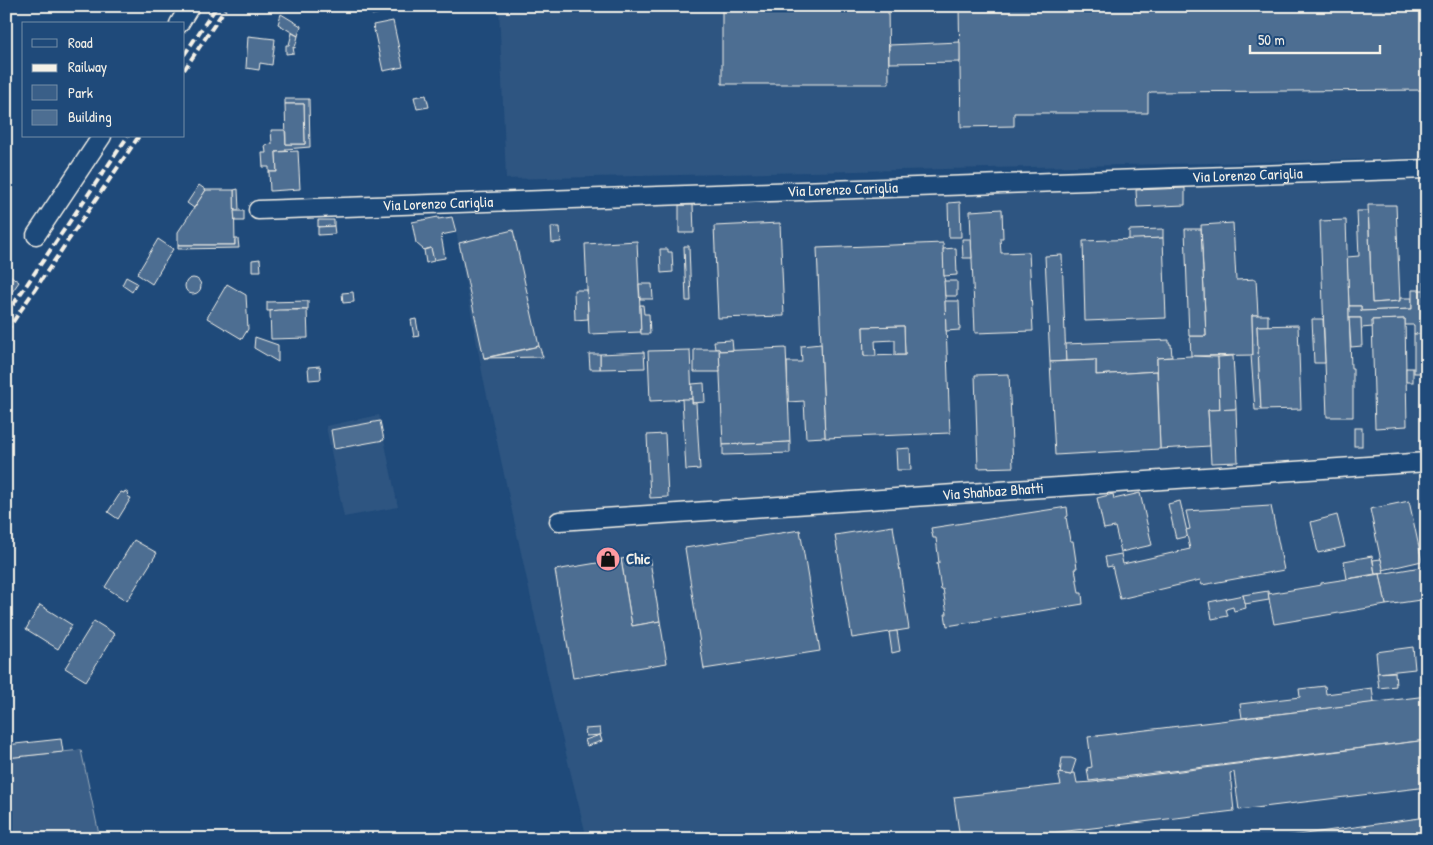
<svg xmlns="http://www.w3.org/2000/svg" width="1433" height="845" font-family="'Patrick Hand',sans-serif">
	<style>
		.built { fill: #2d5581 }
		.green { fill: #3a5f88; stroke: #97a8b8 }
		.building { fill: #4d6e92; stroke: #f4f1e8; fill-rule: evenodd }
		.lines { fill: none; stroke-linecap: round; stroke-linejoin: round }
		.minor-casing { stroke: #f4f1e8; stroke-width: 21 }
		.minor { stroke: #1f4a7a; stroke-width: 18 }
		.rail { stroke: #f4f1e8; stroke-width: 4; stroke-dasharray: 8 4; stroke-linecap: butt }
		.labels { text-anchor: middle; stroke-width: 5; stroke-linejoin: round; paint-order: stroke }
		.street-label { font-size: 15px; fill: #f4f1e8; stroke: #1f4a7a }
		.poi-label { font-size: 15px; font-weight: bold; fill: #f4f1e8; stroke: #1f4a7a; text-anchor: start }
	</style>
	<rect width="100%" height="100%" fill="#1f4a7a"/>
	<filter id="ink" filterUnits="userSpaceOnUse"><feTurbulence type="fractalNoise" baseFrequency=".02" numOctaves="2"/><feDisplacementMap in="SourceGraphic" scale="10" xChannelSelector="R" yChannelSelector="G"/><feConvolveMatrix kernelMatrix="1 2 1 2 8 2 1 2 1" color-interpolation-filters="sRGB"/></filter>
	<g filter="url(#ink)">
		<g class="built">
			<polygon points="499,6 1427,6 1427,158 506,179"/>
			<polygon points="1427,177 1427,839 587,839 554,705 483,377 453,215 1077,188"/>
			<polygon points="379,415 398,507 344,517 326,426"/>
		</g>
		<polygon class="green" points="81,750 100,839 6,839 6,758"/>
		<g class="building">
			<polygon points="370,6 390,6 391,11 372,15"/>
			<polygon points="722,6 888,6 889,84 722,84"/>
			<polygon points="959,6 1426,6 1427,90 1151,92 1148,94 1148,113 1014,113 1014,126 961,127"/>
			<polygon points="281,14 301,26 298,36 278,24"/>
			<polygon points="393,21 403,67 383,71 373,25"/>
			<polygon points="292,33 298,36 295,48 293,47 294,53 286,54 286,45 289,45"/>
			<polygon points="248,36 275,39 272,65 260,63 259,70 246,68"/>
			<polygon points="960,42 960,62 889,63 889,45"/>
			<polygon points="426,95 429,107 417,109 414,97"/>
			<polygon points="285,99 309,99 310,147 286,149 286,151 276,152 277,172 269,172 269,167 263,167 262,153 266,153 265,145 272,144 271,130 285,130 286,144 305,144 304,104 285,104"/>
			<polygon points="285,104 304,104 305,144 286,144"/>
			<polygon points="298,151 300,189 270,191 269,172 277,172 276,152"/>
			<polygon points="199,185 206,190 194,208 187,203"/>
			<polygon points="1185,188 1185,205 1137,207 1136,190"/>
			<polygon points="238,189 239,210 234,210 234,190"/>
			<polygon points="206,190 234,190 235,245 178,245 178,232"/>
			<polygon points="960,202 961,237 949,237 948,203"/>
			<polygon points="679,205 693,205 694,233 679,233"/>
			<polygon points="1368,205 1396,205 1400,301 1372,303"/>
			<polygon points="1002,209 1003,238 1000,238 1001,253 1029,252 1033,331 975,333 970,211"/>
			<polygon points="234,211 244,211 244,221 235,221"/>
			<polygon points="1357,211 1368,211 1372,303 1400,301 1400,298 1412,298 1412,309 1361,311 1361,306 1349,306 1347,257 1359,256"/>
			<polygon points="438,217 438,219 452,217 456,232 441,235 445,258 433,260 431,248 424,250 416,243 412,222"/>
			<polygon points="1423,219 1427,219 1427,306 1424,306"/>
			<polygon points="318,220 334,220 334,226 318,227"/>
			<polygon points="1346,220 1351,368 1353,368 1353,417 1327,417 1320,221"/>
			<polygon points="780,223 784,316 718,318 714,226"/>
			<polygon points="1233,223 1236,280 1256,279 1258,315 1252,315 1253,355 1191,356 1190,336 1206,336 1201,225"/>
			<polygon points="334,226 335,234 318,235 318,227"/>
			<polygon points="551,227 560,227 561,242 552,243"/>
			<polygon points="1163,229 1163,238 1129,240 1129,230"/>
			<polygon points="1185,229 1201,229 1206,336 1189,336"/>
			<polygon points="513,230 539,346 484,358 459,243"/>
			<polygon points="1163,238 1166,318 1085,321 1083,241"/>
			<polygon points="158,239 173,249 152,284 137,274"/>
			<polygon points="235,239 238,239 239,248 178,249 178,245 235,245"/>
			<polygon points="962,239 971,239 972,258 963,258"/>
			<polygon points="637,241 641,332 589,334 585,244"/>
			<path d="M943 243 950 433 825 438 817 248ZM904 326 905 355 864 356 863 327Z"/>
			<polygon points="684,246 689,246 691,301 686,301"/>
			<polygon points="431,248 434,261 426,263 424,250"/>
			<polygon points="956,248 957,275 944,276 943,249"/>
			<polygon points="660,249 668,249 668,252 672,252 673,272 661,273"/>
			<polygon points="1062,255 1066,361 1050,362 1045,256"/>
			<polygon points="260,259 261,271 252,271 252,260"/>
			<polygon points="6,272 19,282 12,292 6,288"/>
			<polygon points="126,277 137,283 132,292 122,285"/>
			<circle cx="193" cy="286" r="8"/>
			<polygon points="944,281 957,281 957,296 945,296"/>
			<polygon points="227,284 246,295 248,329 242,339 207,318"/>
			<polygon points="639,284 652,284 653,299 640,299"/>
			<polygon points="574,290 587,290 588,319 575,320"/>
			<polygon points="1412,290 1424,290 1424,306 1427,306 1427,334 1414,334 1414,325 1405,325 1405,319 1372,320 1373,327 1361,328 1361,318 1349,318 1349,306 1361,306 1361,311 1412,309"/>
			<polygon points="353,292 354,302 343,303 342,293"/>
			<polygon points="308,301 308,309 267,311 267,302"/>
			<polygon points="945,301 959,301 960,330 946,331"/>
			<polygon points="640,305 643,305 644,314 649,314 650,334 641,334"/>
			<polygon points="278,310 307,310 308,338 271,339 270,311"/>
			<polygon points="1252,315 1268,315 1268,326 1257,326 1261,410 1255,410 1251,355 1253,355"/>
			<polygon points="1349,318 1361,318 1362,346 1351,347"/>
			<polygon points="416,319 419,336 414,337 411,320"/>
			<polygon points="1312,319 1323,319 1325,363 1314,363"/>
			<polygon points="1405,319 1407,426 1375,428 1372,320"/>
			<polygon points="1298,325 1301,409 1261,410 1257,326"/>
			<polygon points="904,326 905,355 895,355 895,340 875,341 876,356 864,356 863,327"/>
			<rect x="1414" y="334" width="13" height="39"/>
			<polygon points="255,337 278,345 278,362 254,348"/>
			<polygon points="732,340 733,350 719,351 719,349 715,349 714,341"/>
			<polygon points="1169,340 1169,344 1171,344 1172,357 1157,358 1157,371 1096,375 1096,360 1066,361 1065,344"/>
			<polygon points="821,344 825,437 806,438 804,401 788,402 787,362 802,362 801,346"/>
			<polygon points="539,346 543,357 484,358 505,354"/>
			<polygon points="786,348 790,442 723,445 719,351"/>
			<polygon points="694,349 719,349 720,372 694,372"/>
			<polygon points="690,350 692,399 650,401 648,351"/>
			<polygon points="644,352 645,368 600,369 600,354"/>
			<polygon points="589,354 600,354 600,369 590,369"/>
			<polygon points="1191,356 1218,357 1220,410 1208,410 1210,446 1160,449 1157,358"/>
			<polygon points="1233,356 1236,409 1220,410 1218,357"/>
			<polygon points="1096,360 1096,375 1157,371 1160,449 1055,455 1050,362"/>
			<polygon points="320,366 321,379 309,380 308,367"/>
			<rect x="1406" y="368" width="7" height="14"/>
			<polygon points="1009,374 1013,467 978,468 975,375"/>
			<polygon points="704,383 705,402 692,403 692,384"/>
			<polygon points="682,399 692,399 692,403 696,403 700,469 686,470"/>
			<polygon points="1236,409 1238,462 1211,463 1208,410"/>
			<polygon points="380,421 384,440 334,449 331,430"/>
			<rect x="1354" y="428" width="8" height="18"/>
			<polygon points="665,434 668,497 650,498 647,435"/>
			<polygon points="790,442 790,453 723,455 723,445"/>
			<polygon points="910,448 911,470 897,470 896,449"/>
			<polygon points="125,491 129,494 127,496 131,498 118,519 108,512 121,492 124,493"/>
			<polygon points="1140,493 1152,545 1121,552 1115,527 1104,529 1097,498 1113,494 1114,499"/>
			<polygon points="1180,501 1188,536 1176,539 1168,504"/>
			<polygon points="1409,501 1422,561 1383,570 1370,509"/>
			<polygon points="1271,506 1284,570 1202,585 1200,580 1120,599 1112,566 1107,567 1105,557 1121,554 1123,564 1190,549 1186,530 1190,529 1186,511"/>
			<polygon points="1067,507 1068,516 1066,517 1070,541 1073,541 1077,568 1075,568 1079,593 1082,593 1083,604 947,626 945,614 947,614 943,589 941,590 937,563 939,563 936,538 933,538 931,528"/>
			<polygon points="1337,515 1345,547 1318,553 1311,522"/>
			<polygon points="893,526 909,629 852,638 835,535"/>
			<polygon points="800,530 820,651 704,669 685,548"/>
			<polygon points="134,540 157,553 127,601 105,587"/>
			<polygon points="649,555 660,621 632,626 621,559"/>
			<polygon points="1372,556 1375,574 1347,579 1344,561"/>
			<polygon points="621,559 632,626 660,621 667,663 573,678 555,570"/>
			<polygon points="1381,559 1384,573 1375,574 1373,560"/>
			<polygon points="1427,566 1427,599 1386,605 1380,574"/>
			<polygon points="1380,574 1386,605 1274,624 1268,594 1321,585 1321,583"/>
			<polygon points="1268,591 1269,600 1245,604 1243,595"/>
			<polygon points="1243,595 1246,608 1234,611 1233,607 1226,609 1228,616 1212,619 1209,602"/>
			<polygon points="40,605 72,625 58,649 26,629"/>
			<polygon points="94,621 115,634 86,681 65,668"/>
			<polygon points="897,631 900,651 892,653 889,632"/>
			<polygon points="1413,647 1415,669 1378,673 1376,652"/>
			<polygon points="1395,672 1396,686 1379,688 1377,673"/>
			<polygon points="1325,686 1326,694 1372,688 1374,703 1242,718 1240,704 1300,697 1299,689"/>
			<polygon points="1427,696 1427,740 1089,781 1087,768 1092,767 1088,737"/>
			<polygon points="600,728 601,735 586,736 585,729"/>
			<polygon points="600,735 602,741 587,746 585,740"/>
			<polygon points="61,739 63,752 6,758 6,745"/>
			<polygon points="1427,740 1427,787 1239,810 1234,772 1230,773 1234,811 1001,839 960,839 954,797 1061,785 1058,773 1071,775 1072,773 1075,773 1077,783 1093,782"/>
			<polygon points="1062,758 1071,758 1076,760 1071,775 1060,773"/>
			<polygon points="1427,817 1427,839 1269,839"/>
		</g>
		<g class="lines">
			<defs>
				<g id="minor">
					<polyline points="179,24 190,6"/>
					<path id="s1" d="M258 210 1427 169"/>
					<polyline points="36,235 102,136"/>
					<path id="s2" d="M559 521 1427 462"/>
				</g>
			</defs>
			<use href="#minor" class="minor-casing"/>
			<use href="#minor" class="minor"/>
			<g class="rail">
				<polyline points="184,55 217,6"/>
				<polyline points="184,70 227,6"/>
				<polyline points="6,315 128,136"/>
				<polyline points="6,332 139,136"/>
			</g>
		</g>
	</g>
	<defs>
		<symbol id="shop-disc" viewBox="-11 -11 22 22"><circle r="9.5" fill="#ff9aa2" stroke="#1f4a7a"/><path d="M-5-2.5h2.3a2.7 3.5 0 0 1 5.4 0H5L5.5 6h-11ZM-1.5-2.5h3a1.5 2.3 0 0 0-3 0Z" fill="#111"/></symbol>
	</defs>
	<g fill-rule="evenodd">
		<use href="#shop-disc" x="594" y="545" width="28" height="28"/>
	</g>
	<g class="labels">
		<g class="street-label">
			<text dy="5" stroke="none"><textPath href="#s1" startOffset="990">Via Lorenzo Cariglia</textPath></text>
			<text dy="5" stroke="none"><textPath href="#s1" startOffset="585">Via Lorenzo Cariglia</textPath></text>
			<text dy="5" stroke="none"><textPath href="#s1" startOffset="180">Via Lorenzo Cariglia</textPath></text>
			<text dy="5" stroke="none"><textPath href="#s2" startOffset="435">Via Shahbaz Bhatti</textPath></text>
		</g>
		<g class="poi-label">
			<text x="626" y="564">Chic</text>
		</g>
	</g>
	<rect width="1433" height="845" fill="none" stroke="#1f4a7a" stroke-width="25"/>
	<rect x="12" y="12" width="1408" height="820" fill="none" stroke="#f4f1e8" stroke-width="2" filter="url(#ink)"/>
	<rect x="22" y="22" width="162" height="115" fill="#1f4a7a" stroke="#748da6"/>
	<rect x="32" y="39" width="25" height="8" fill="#1f4a7a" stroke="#748da6"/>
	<text x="68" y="48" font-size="15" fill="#f4f1e8">Road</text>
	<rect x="32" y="64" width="25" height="8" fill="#f4f1e8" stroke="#748da6"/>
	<text x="68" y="72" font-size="15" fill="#f4f1e8">Railway</text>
	<rect x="32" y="85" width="25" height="15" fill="#3a5f88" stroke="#748da6"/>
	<text x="68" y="98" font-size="15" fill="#f4f1e8">Park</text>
	<rect x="32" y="110" width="25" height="15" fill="#4d6e92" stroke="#748da6"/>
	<text x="68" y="122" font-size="15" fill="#f4f1e8">Building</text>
	<path d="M1250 45v8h130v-8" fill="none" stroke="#f4f1e8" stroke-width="2.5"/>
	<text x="1258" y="45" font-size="15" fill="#f4f1e8" stroke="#1f4a7a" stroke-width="4" paint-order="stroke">50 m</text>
</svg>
